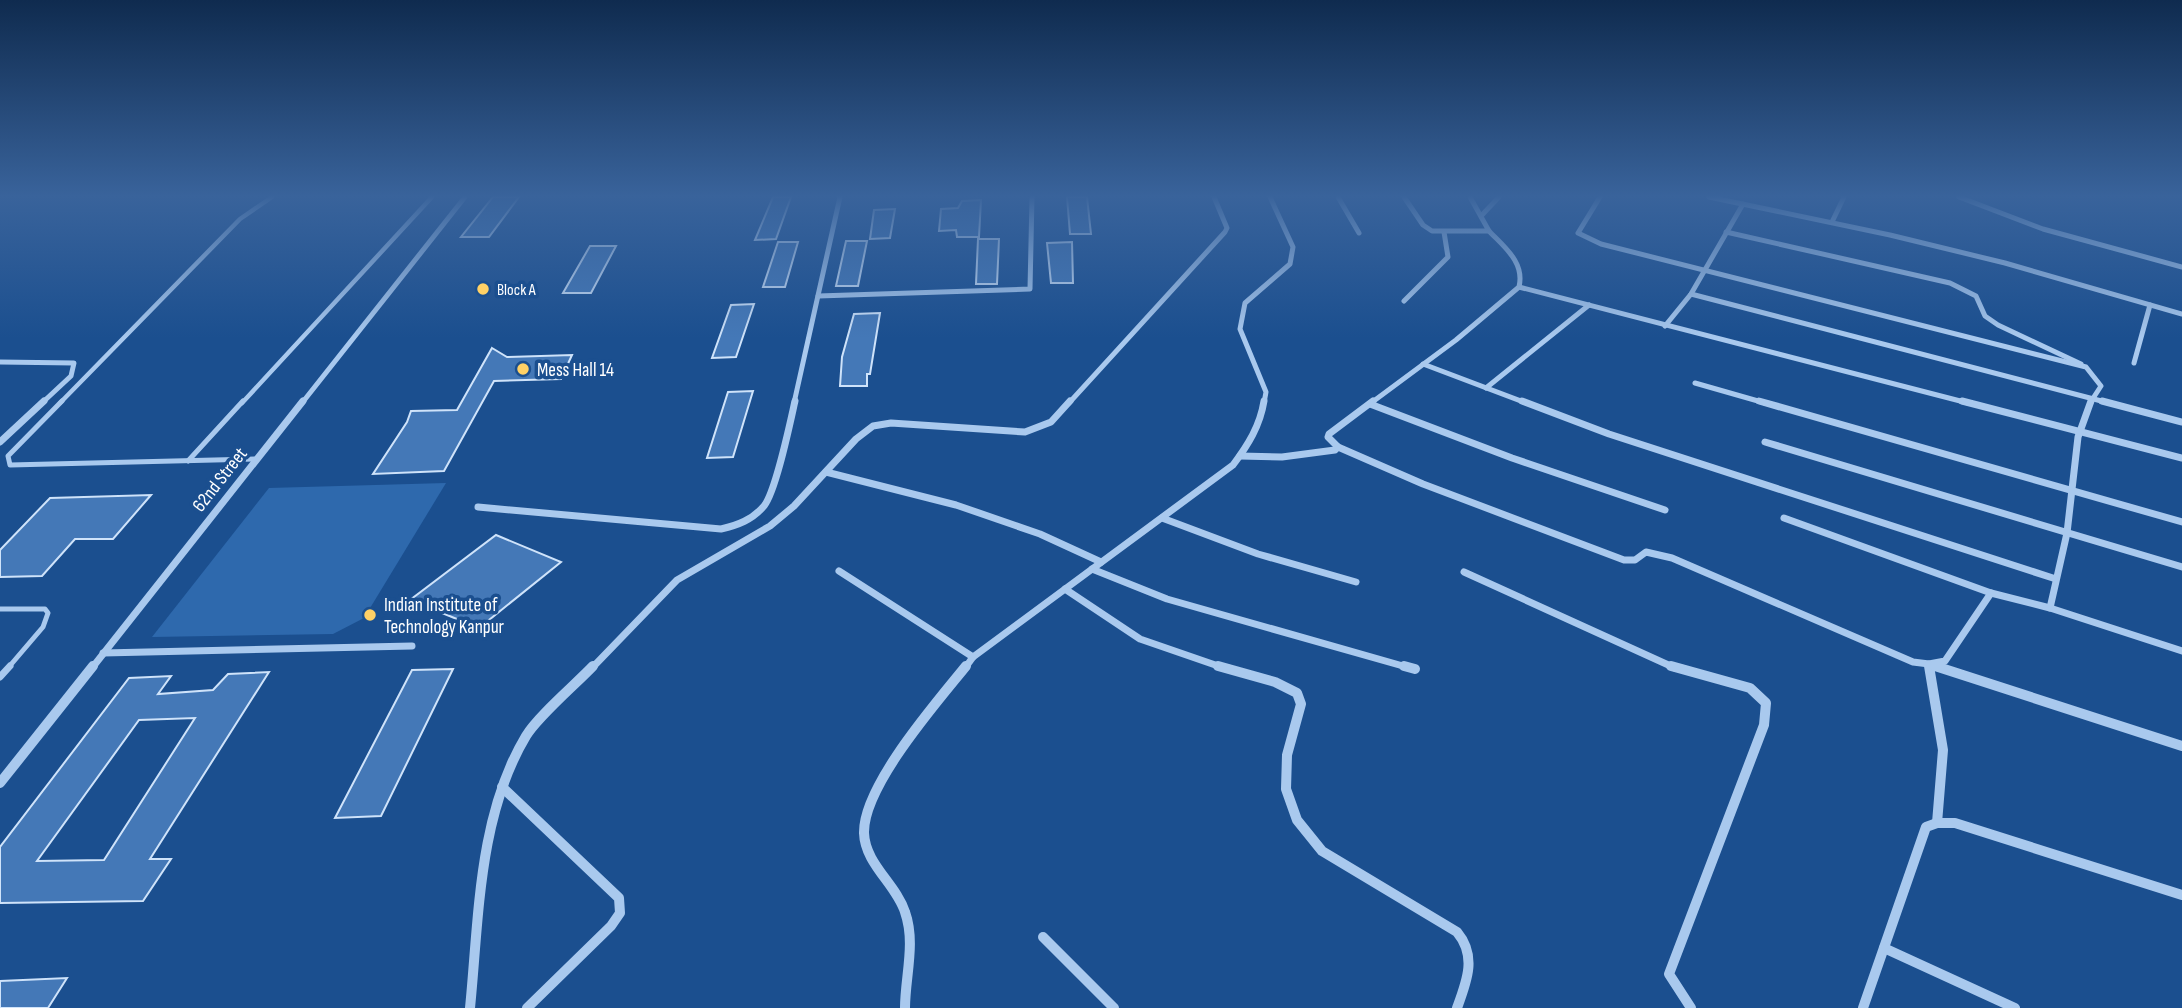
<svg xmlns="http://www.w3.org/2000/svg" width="2182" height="1008" font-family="'Sofia Sans Condensed',sans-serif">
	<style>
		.green { fill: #2e69ad }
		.building { fill: #4478b7; stroke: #cfe3fa; stroke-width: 2; fill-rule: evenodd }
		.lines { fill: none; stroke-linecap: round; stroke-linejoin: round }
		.service-far2 { stroke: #a9c9ee; stroke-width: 4.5 }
		.service-far1 { stroke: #a9c9ee; stroke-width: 5 }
		.service { stroke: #a9c9ee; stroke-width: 7 }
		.minor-far2 { stroke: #a9c9ee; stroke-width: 5 }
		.minor-far1 { stroke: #a9c9ee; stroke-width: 7 }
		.minor { stroke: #a9c9ee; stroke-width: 10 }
		.poi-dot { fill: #ffd166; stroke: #1b4f8f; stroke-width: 2.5 }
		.labels { text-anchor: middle; stroke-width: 7; stroke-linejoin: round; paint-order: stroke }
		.far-poi-label { font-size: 16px; fill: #fff; stroke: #1b4f8f; text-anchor: start }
		.poi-label { font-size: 19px; fill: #fff; stroke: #1b4f8f; text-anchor: start }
		.street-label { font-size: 19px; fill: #fff; stroke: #1b4f8f }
	</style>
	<rect width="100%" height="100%" fill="#1b4f8f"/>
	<polygon class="green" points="446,483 364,618 333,634 152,637 269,488"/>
	<g class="building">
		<polygon points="493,197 519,197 489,237 461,237"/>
		<polygon points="773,197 791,197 776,239 755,240"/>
		<polygon points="1067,197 1087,197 1091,234 1070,234"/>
		<polygon points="981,200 979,237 957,237 956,230 939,231 941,209 958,208 962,201"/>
		<polygon points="895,209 890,238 870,239 874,210"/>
		<polygon points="978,239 999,239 997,284 976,284"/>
		<polygon points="846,241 867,241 858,286 836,286"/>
		<polygon points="778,242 798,242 785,287 763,287"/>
		<polygon points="1072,242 1073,283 1051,283 1047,243"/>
		<polygon points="590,246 616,246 591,293 563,293"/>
		<polygon points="754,304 736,357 712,358 731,305"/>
		<polygon points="880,313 870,374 867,374 867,386 840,386 842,357 854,314"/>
		<polygon points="492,348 507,357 572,355 561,379 494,381 444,471 373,474 407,422 411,411 457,410"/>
		<polygon points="753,391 733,457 707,458 728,392"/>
		<polygon points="151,495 113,539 75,539 42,576 0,577 0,550 50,498"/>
		<polygon points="496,535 561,562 479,628 410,600"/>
		<polygon points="453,669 381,816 335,818 412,670"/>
		<path d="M269 672 150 859H171L143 901 0 903V847L129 678 171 676 158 694 213 690 228 674ZM195 718 104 860 37 861 139 720Z"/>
		<polygon points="67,978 48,1008 0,1008 0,981"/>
	</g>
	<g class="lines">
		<g class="service-far2">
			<polyline points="60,403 240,219 272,197"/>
			<polyline points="242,403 432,197"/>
		</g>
		<g class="service-far1">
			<polyline points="62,401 8,456 10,465 255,459"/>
			<polyline points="188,461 243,401"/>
			<polyline points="0,609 45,609 48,613 43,627 8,668"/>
		</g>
		<polyline class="service" points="0,677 10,666"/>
		<g class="minor-far2">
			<polyline points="1338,197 1359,233"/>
			<polyline points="1404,197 1423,225 1432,231 1489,231 1470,197"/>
			<polyline points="1600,197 1578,233 1601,244 2086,367 2101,386 2090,403"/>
			<polyline points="1709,197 1890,235 2005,263 2182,314"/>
			<polyline points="1959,197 2043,229 2182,267"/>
			<polyline points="1481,216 1499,197"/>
			<polyline points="1832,222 1844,197"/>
			<polyline points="1726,232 1950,283 1976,296 1985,316 1998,325 2081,364"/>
			<polyline points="1519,287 1968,403"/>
			<polyline points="1691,294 2109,403"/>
			<polyline points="818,296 1030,289 1032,197"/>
			<polyline points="1404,301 1448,257 1444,232"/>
			<polyline points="1665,326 1691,294 1743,204"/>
			<polyline points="0,362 74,363 71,376 42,403"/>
			<polyline points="2134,363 2150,305"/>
			<polyline points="1423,364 1526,403"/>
			<polyline points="1695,383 1765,403"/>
			<polyline points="1486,388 1589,305"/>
			<polyline points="302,403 465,197"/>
			<polyline points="794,403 840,197"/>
			<polyline points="1069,403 1225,232 1227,228 1214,197"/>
			<polyline points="1264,403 1266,392 1240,329 1245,303 1290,264 1293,247 1270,197"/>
			<path d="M1371 403 1456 340 1519 287C1525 262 1504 247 1489 231"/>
		</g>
		<g class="minor-far1">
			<polyline points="1373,401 1329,434 1328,437 1338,447 1423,484 1624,560 1635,560 1646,552 1672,558 1913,662 1929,664 1945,661 1991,593"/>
			<polyline points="1522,401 1609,434 2056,579"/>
			<polyline points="1759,401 2182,522"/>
			<polyline points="1962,401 2182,458"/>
			<polyline points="2102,401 2182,422"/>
			<polyline points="1370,404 1512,458 1665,510"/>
			<polyline points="0,442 44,401"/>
			<polyline points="1765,442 2182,567"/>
			<polyline points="1240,456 1282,457 1335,450 1338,447"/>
			<polyline points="826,472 956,505 1040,534 1101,562"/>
			<path d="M478 507 721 529C738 525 752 520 764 506 776 491 790 423 795 401"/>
			<polyline points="1162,518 1258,554 1356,582"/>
			<polyline points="1784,518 1991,593 2050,608 2182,651"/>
			<polyline points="1092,569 1167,599 1410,668"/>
			<path d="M839 571 973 657 1233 465C1248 445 1260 426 1264 401"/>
			<polyline points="1464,572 1675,668"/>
			<polyline points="1065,589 1140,639 1224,668"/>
			<polyline points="2050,608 2067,533 2078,437 2091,401"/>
			<polyline points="103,653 412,646"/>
			<polyline points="92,668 303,401"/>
			<polyline points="592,668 677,580 770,526 794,506 856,439 873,426 891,423 1025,432 1051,422 1070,401"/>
			<polyline points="965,668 973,657"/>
			<polyline points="1930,668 1929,664 1940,668"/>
		</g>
		<g class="minor">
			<path d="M1218 666 1275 682 1297 693 1301 704 1287 755 1286 789 1297 820 1322 851 1457 932C1477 956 1467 981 1457 1008"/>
			<polyline points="1404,666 1415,669"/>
			<polyline points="1671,666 1750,688 1766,703 1764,725 1669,974 1691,1008"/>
			<polyline points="1929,666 1943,750 1937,823"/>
			<polyline points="1935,666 2182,746"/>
			<polyline points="0,783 93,666"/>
			<polyline points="502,787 619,898 620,913 611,926 527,1008"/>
			<polyline points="1043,937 1114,1008"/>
			<polyline points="1884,948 2015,1008"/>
			<path d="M470 1008C479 918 478 816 526 736 538 716 576 684 593 666"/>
			<path d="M905 1008C905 977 916 943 905 912 896 884 865 864 864 833 863 786 937 702 966 666"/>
			<polyline points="1863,1008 1926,827 1937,823 1955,823 2182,895"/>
		</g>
	</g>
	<linearGradient id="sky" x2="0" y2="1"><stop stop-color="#0f2b4f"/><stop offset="0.58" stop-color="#39639b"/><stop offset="1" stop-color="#39639b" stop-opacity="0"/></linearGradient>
	<rect width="2182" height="338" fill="url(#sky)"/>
	<g class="poi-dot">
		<circle cx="483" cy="289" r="7"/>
		<circle cx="523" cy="369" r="7"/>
		<circle cx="370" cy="615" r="7"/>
	</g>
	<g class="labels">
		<g class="far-poi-label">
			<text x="497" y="295">Block A</text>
		</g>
		<g class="poi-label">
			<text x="537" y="376">Mess Hall 14</text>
			<text x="384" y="611">Indian Institute of<tspan x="384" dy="22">Technology Kanpur</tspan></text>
		</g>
		<g class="street-label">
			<text transform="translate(219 479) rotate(-52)" y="7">62nd Street</text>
		</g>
	</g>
</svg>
